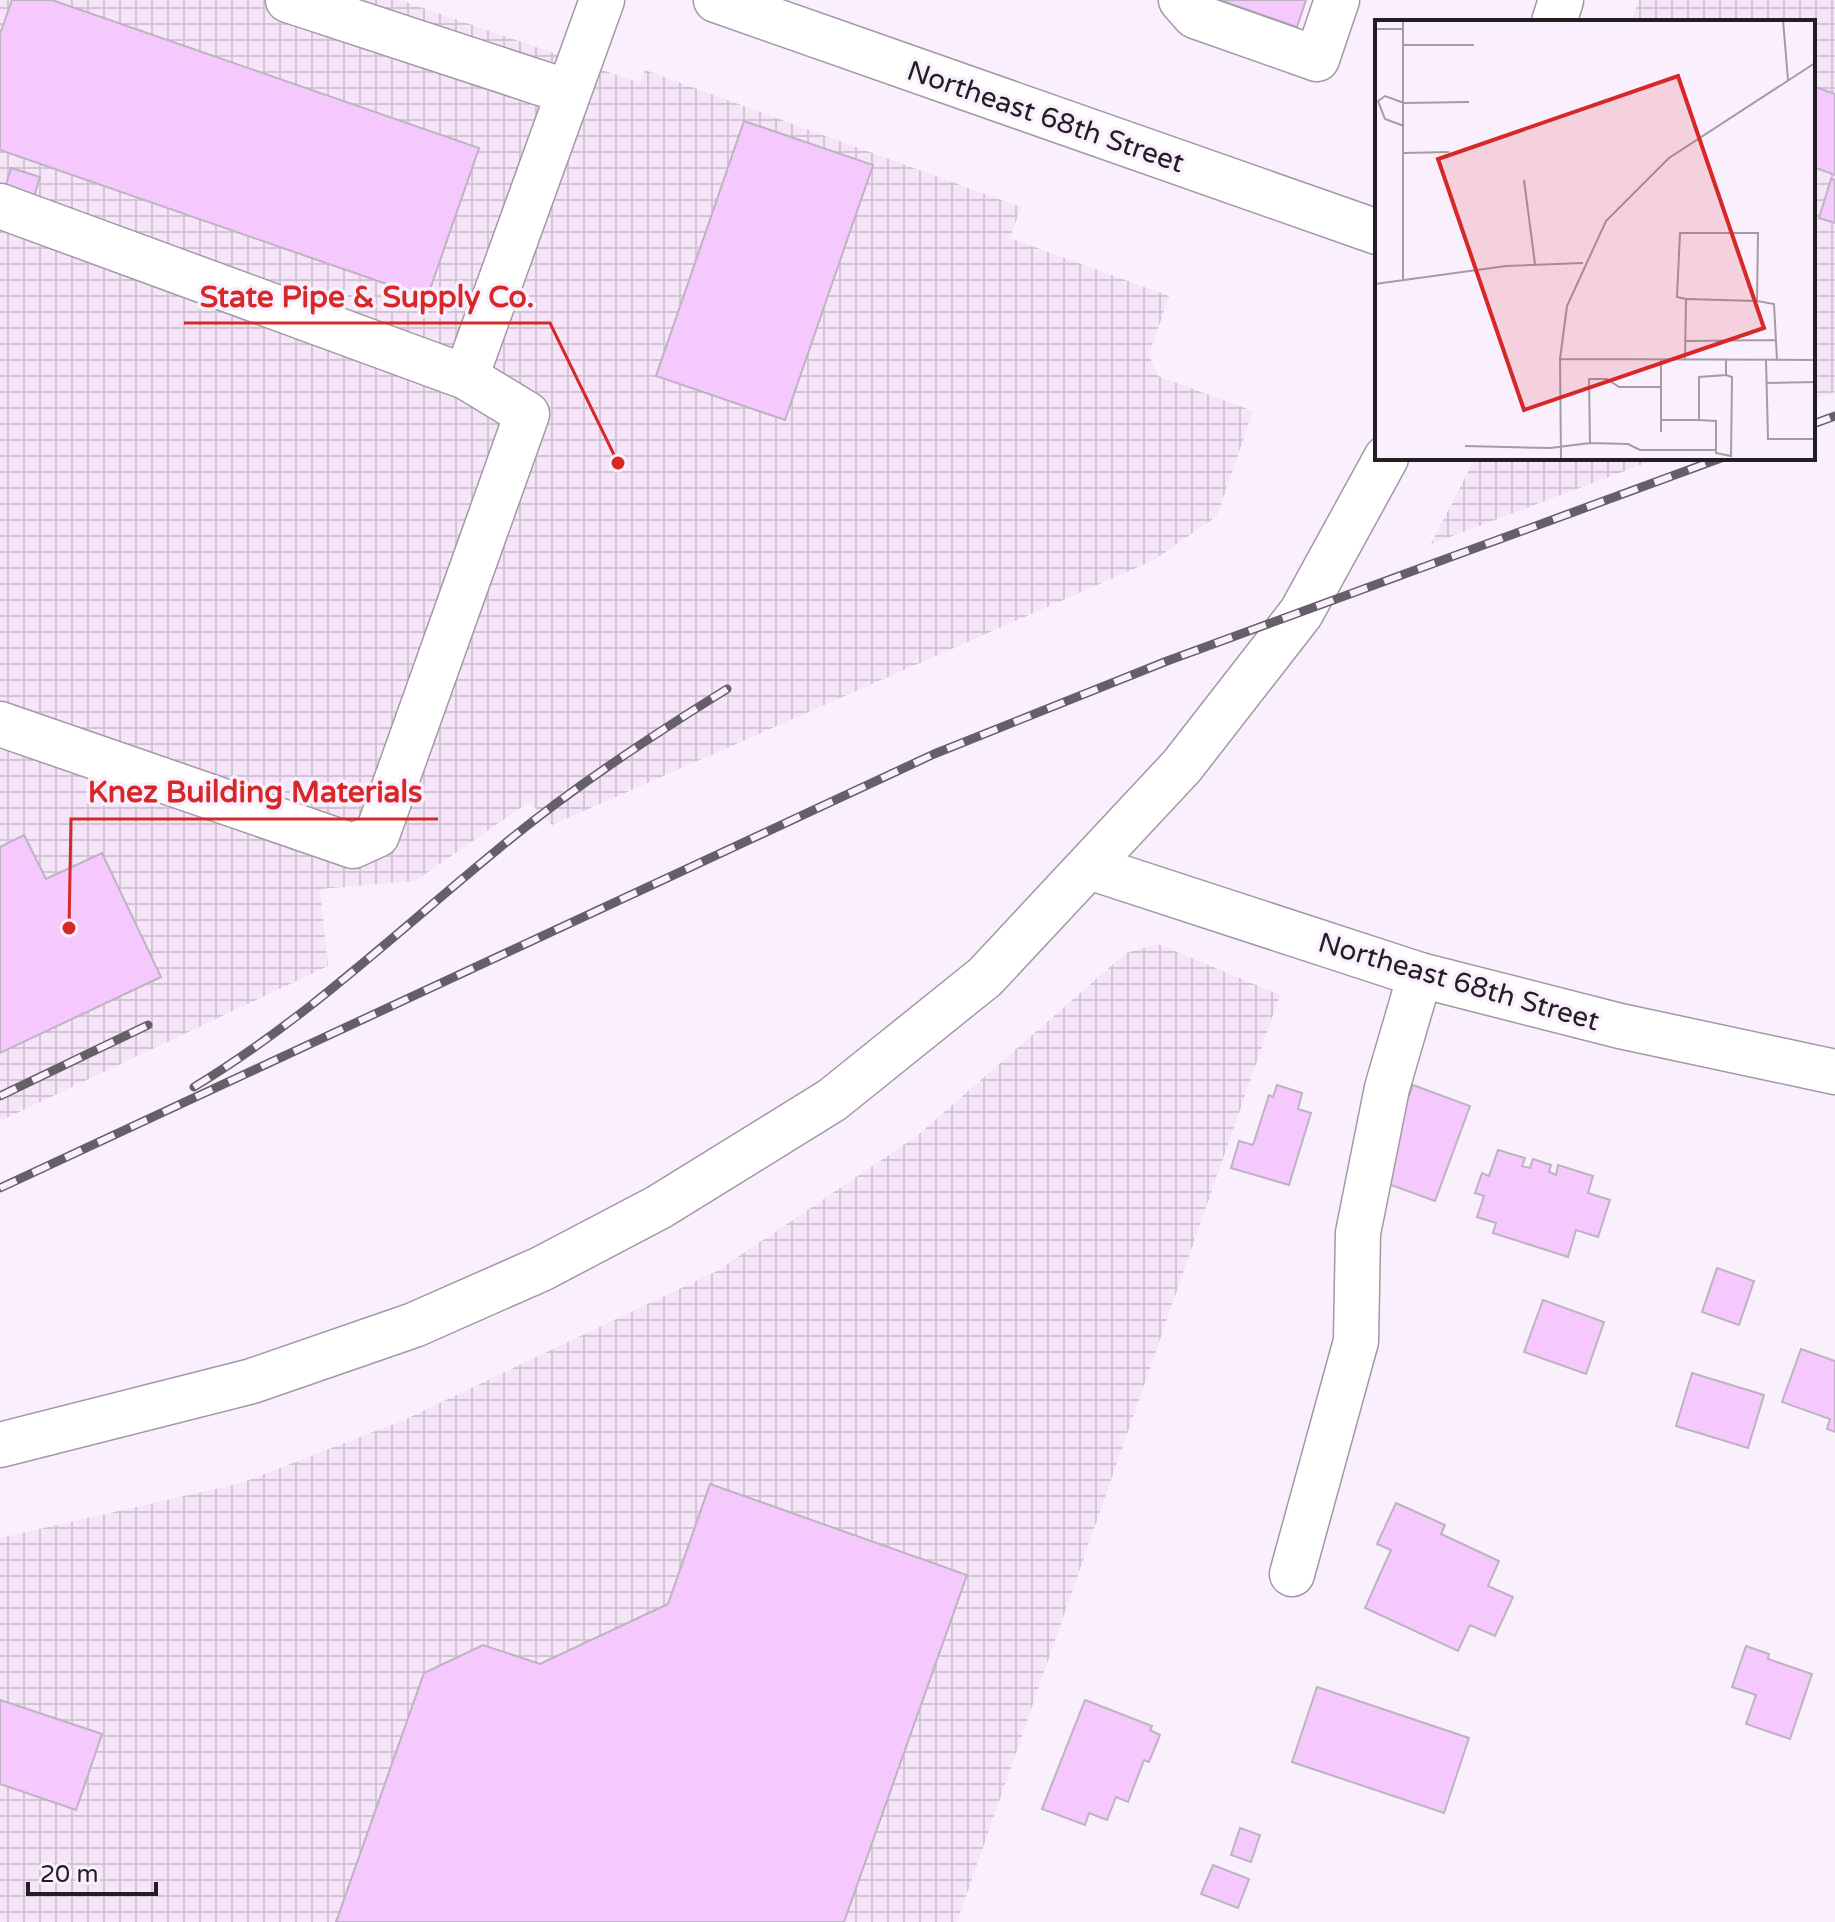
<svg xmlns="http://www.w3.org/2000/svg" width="1835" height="1922" font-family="'Varela Round',sans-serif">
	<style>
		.industrial { fill: url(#industrial-grid) }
		.building { fill: #f5c9fe; stroke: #beb3c0; stroke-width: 2 }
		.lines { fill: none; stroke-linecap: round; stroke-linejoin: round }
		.minor-casing { stroke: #a398a5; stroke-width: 47 }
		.major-casing { stroke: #a398a5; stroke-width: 47 }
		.minor { stroke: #fff; stroke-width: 44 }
		.major { stroke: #fff; stroke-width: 44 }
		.rail-casing { stroke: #655f67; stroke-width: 9 }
		.rail { stroke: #faeffc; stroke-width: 6; stroke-dasharray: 18; stroke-linecap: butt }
		.labels { text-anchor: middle; stroke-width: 7; stroke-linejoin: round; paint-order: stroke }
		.street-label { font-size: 28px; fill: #221e23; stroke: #faeffc }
		.inset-road { fill: none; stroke: #a49ba5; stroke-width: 2 }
		.view { fill: #d62828; fill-opacity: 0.15; stroke: #d62828; stroke-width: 4 }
		.inset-edge { fill: none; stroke: #221e23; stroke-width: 4 }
		.leader { fill: none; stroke: #d62828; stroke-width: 3 }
		.callout-dot { fill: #d62828; stroke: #faeffc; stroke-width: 3 }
		.callout-label { font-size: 30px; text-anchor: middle; font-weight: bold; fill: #d62828; stroke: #faeffc; stroke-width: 7; stroke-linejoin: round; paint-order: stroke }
	</style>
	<defs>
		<pattern id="industrial-grid" width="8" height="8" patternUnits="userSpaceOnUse" patternTransform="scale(2)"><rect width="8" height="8" fill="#f6e5f9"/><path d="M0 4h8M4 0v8" fill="none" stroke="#d3c4d5"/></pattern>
	</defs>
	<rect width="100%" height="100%" fill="#faeffc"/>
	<g class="industrial">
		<polygon points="0,0 400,0 640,83 645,70 1021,207 1010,238 1169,296 1149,355 1158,376 1253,411 1217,516 1154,560 552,825 529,802 415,881 320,889 328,966 0,1121"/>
		<polygon points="1639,0 1835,0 1835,392 1813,400 1813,22 1631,22"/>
		<polygon points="1475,458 1659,458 1431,544"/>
		<polygon points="1158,944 1280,995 957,1922 0,1922 0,1538 241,1483 404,1420 717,1271 917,1136 1126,953"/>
	</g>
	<g class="building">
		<polygon points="12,0 52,0 479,148 427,298 0,150 0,34"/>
		<polygon points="1220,0 1306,0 1297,27"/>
		<polygon points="1813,86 1835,94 1835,175 1813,167"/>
		<polygon points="744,121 873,165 785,420 656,376"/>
		<polygon points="11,168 40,177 33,200 4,192"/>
		<polygon points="1831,179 1835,180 1835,223 1819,218"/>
		<polygon points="24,835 46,879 102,853 161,977 0,1053 0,847"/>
		<polygon points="1277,1085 1302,1093 1298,1109 1311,1113 1289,1185 1231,1168 1239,1141 1253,1145 1269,1095 1273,1097"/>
		<polygon points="1413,1085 1470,1106 1435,1201 1377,1180"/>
		<polygon points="1498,1150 1525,1158 1522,1166 1530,1168 1533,1159 1551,1165 1549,1172 1556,1175 1558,1165 1593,1176 1588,1193 1610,1200 1598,1237 1576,1230 1568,1257 1493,1233 1496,1223 1477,1217 1484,1196 1475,1193 1482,1173 1489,1176"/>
		<polygon points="1717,1268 1754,1281 1739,1325 1702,1312"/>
		<polygon points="1543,1300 1604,1322 1586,1374 1524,1352"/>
		<polygon points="1801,1349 1835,1361 1835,1432 1827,1429 1830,1419 1782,1402"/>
		<polygon points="1692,1373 1764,1395 1748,1448 1676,1426"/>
		<polygon points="710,1484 967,1575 844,1922 336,1922 424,1673 483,1645 540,1664 668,1604"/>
		<polygon points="1396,1503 1445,1525 1441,1534 1499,1561 1488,1586 1513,1597 1495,1636 1470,1625 1458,1651 1365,1608 1391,1550 1377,1544"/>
		<polygon points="1746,1646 1769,1654 1768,1659 1812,1674 1790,1739 1746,1724 1756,1695 1732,1687"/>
		<polygon points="1317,1687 1469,1738 1444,1813 1292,1762"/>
		<polygon points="0,1700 102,1734 76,1810 0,1784"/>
		<polygon points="1085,1700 1152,1726 1150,1730 1160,1735 1149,1762 1144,1760 1128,1802 1116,1797 1107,1820 1089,1813 1085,1825 1042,1809"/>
		<polygon points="1240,1828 1260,1835 1251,1862 1231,1855"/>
		<polygon points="1213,1865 1249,1879 1238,1908 1201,1894"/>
	</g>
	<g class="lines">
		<defs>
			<g id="minor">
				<polyline points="288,0 568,92"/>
				<polyline points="716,0 1377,232"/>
				<polyline points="1181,0 1195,16 1317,59 1337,0"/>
				<polyline points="0,206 466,377"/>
				<polyline points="0,724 353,846 377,835 527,414 466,377 602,0"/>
				<polyline points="1089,867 1420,975 1620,1026 1835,1072"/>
				<polyline points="1292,1574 1356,1341 1358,1233 1387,1088 1420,975"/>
			</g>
			<g id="major">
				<polyline points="1554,22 1561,0"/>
				<polyline points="0,1445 252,1381 414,1325 541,1269 659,1207 832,1100 985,977 1182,766 1301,613 1386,458"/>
			</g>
		</defs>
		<use href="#minor" class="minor-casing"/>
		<use href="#major" class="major-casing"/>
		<use href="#minor" class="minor"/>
		<use href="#major" class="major"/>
		<defs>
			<g id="rail">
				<polyline points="1813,424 1835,416"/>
				<path d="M194 1087C305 1020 397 932 497 850 569 790 647 739 727 689"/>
				<polyline points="0,1096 148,1025"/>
				<polyline points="0,1188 934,754 1167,661 1721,458"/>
			</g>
		</defs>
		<use href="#rail" class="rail-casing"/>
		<use href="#rail" class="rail"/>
	</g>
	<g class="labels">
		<g class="street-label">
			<text transform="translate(1046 116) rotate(19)" y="10">Northeast 68th Street</text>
			<text transform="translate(1459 981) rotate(16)" y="10">Northeast 68th Street</text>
		</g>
	</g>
	<g transform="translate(1375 20)">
		<rect width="440" height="440" fill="#faeffc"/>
		<path class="inset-road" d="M408 0 413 60M0 9H28M29 25H99M29 106 10 99 3 81 10 76 29 83 94 82M29 133 74 132M149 160 160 244M28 260V0M0 264 131 246 208 243M311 279 382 281M311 321 401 320M185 339 440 340M310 340 311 279 302 277 305 213H383L382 281 399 284 402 340M391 340 393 419H440M351 355 357 357 356 436 341 433V401L324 400V357L351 355V340M391 363 440 362M286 400H324M286 412V340M215 423 253 424 265 430H341M90 426 175 428 215 423 214 359H232L244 367H286M186 440 185 339 192 286 231 201 294 138 440 43"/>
		<path class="view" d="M303 56 389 308 149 390 63 139Z"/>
		<rect width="440" height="440" class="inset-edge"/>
	</g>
	<path class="leader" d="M618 463L550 323H184M69 928L71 819H438"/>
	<g class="callout-dot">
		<circle cx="618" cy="463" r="8"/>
		<circle cx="69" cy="928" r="8"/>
	</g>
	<g class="callout-label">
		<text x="367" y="307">State Pipe &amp; Supply Co.</text>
		<text x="255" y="802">Knez Building Materials</text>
	</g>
	<path d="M28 1882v12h128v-12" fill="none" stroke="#221e23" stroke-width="4"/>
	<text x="40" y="1882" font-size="24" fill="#221e23" stroke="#faeffc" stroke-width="6" paint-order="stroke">20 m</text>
</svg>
